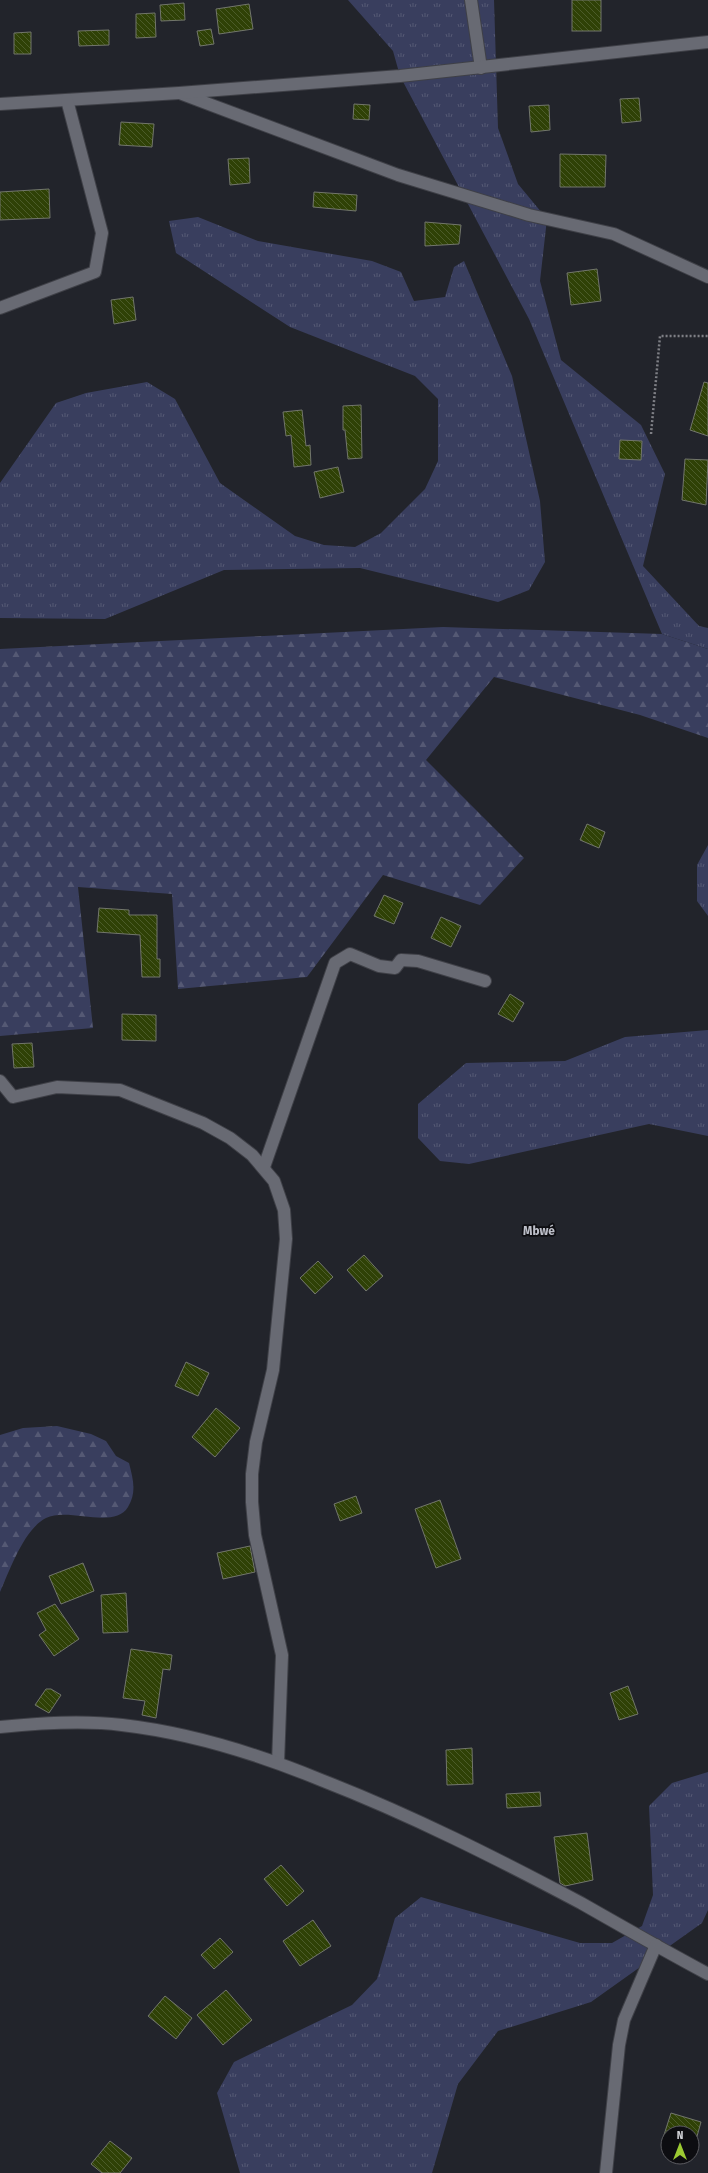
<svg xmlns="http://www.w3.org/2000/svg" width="708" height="2173" font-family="'Fira Sans Condensed',sans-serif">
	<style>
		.grass { fill: url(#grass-tufts) }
		.forest { fill: url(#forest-firs) }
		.building { fill: url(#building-back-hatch); stroke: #72766c }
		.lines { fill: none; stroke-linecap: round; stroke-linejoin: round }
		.minor-casing { stroke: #3f4047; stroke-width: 14 }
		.path { stroke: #7e7f85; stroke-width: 2.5; stroke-dasharray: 2 2; stroke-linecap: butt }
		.minor { stroke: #686a73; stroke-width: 12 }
		.labels { text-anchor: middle; stroke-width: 3.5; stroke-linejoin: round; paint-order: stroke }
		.quarter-label { font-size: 13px; font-weight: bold; fill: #bdbfc9; stroke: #0d0d11 }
	</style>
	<defs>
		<pattern id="grass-tufts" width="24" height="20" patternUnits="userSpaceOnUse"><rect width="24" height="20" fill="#393e5e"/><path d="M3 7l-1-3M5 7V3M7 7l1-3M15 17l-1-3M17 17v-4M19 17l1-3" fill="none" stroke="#555974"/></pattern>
		<pattern id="forest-firs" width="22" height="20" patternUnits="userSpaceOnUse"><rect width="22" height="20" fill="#393e5e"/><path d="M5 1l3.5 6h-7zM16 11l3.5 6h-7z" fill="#555974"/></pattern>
		<pattern id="building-back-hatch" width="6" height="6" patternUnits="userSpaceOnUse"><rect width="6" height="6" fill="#2f4106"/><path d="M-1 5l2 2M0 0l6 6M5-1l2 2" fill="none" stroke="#4c5c2a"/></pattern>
	</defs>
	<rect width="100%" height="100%" fill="#22242b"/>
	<g class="grass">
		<polygon points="348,0 494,0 498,128 518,184 547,219 540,281 561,360 641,425 665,474 643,566 699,626 708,628 708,649 662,634 529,319 400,76 393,51"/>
		<polygon points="198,217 258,241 372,261 401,272 414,301 445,297 454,267 464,261 512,376 540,501 545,562 529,590 498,602 360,568 224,570 105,619 0,618 0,483 56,403 86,393 147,382 175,399 220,483 295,536 324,545 355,547 381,533 425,489 438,461 438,399 415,376 290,327 176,253 169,221"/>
		<polygon points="708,845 708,916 697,901 697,865"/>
		<polygon points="708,1030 708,1136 649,1124 469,1164 440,1161 418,1138 418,1104 466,1063 565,1061 625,1037"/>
		<polygon points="708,1772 708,1910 702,1923 591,2002 498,2031 458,2084 432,2173 240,2173 217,2093 234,2062 352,2005 377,1979 395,1918 421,1897 580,1943 612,1943 642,1926 653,1895 649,1806 672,1783"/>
	</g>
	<g class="forest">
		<polygon points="443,627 662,634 708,649 708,738 640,715 494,677 426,760 524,858 480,905 383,875 307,977 178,989 172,894 78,887 93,1028 0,1036 0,649"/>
		<path d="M57 1426 91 1434 106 1441 116 1456 129 1463C133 1479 137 1492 128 1507 114 1530 69 1507 46 1518 24 1529 10 1570 0 1592V1435L23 1428Z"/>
	</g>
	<g class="building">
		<rect x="572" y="0" width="29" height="31"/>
		<polygon points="184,3 185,20 161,21 160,5"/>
		<polygon points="249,4 253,29 219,34 216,9"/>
		<polygon points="155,13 156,37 136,38 136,14"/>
		<polygon points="211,29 214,44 200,46 197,31"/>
		<polygon points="109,30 109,45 79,46 78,31"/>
		<polygon points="31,32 31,54 14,54 14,33"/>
		<polygon points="639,98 641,121 622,123 620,99"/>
		<polygon points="354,104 370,105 369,120 353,119"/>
		<polygon points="549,105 550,130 531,132 529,106"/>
		<polygon points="121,122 154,124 152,147 119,145"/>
		<polygon points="560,154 606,155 605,187 560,187"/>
		<polygon points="249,158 250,183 230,185 228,159"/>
		<polygon points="49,189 50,218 0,220 0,192"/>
		<polygon points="314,192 357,195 356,211 313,207"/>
		<polygon points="425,222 461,225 459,244 425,246"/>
		<polygon points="597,269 601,301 571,305 567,273"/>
		<polygon points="133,297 136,320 114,324 111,300"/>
		<polygon points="704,382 708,383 708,436 690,430"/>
		<polygon points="361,405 362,458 348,459 345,430 343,430 343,406"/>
		<polygon points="302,410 306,446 310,445 311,465 294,467 291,435 286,436 283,412"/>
		<polygon points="620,440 642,441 641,460 619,459"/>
		<polygon points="685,459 708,460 706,505 682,500"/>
		<polygon points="338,467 344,492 320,498 314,472"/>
		<polygon points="587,824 605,832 599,848 580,840"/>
		<polygon points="384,895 403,903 394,924 374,916"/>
		<polygon points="99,908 129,910 129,915 157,915 157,959 160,959 160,977 142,977 140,935 97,932"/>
		<polygon points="441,917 461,926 451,947 431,938"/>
		<polygon points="510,994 524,1003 513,1022 498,1014"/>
		<polygon points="122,1014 156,1015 156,1041 122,1040"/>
		<polygon points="32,1043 34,1067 14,1068 12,1044"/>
		<polygon points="364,1255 383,1276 366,1291 347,1270"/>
		<polygon points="318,1261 333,1277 315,1294 300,1278"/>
		<polygon points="186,1362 209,1373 198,1396 175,1386"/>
		<polygon points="216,1408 240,1428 215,1457 192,1437"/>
		<polygon points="356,1496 362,1513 340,1521 334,1504"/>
		<polygon points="440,1500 461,1559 436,1568 415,1509"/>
		<polygon points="250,1546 255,1572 223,1579 217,1553"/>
		<polygon points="83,1563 94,1591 61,1604 49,1576"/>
		<polygon points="126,1593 128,1632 103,1633 101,1595"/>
		<polygon points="55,1604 79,1639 54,1656 39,1635 46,1630 37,1613"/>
		<polygon points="131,1649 172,1655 170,1670 163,1669 156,1718 142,1715 145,1701 123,1698"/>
		<polygon points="628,1686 638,1714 619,1720 610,1693"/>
		<polygon points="46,1689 51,1689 61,1695 49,1713 35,1705"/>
		<polygon points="472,1748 473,1784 447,1785 446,1750"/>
		<polygon points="540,1792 541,1806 507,1808 506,1794"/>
		<polygon points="587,1833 593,1880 565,1886 560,1883 554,1837"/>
		<polygon points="281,1865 304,1891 287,1906 264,1879"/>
		<polygon points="313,1920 331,1946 300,1966 283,1941"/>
		<polygon points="220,1938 233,1952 214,1969 201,1955"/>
		<polygon points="226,1990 252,2020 223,2045 197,2015"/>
		<polygon points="165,1996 192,2018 176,2039 148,2016"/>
		<polygon points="671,2113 701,2122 694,2147 692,2146 692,2133 668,2133 668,2139 663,2138"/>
		<polygon points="110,2141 132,2158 120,2173 102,2173 91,2164"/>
	</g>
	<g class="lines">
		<defs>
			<g id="minor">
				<polyline points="471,0 481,68"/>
				<polyline points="182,94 398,175 529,215 614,234 708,277"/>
				<polyline points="0,104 179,93 400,76 708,42"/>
				<polyline points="0,308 95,272 102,233 67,100"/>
				<polyline points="0,1081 13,1097 57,1087 120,1090 203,1123 230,1138 252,1155 274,1181 284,1210 286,1239 273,1370 256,1442 252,1474 252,1502 255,1535 282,1655 278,1763"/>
				<polyline points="264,1167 335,963 350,954 379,966 395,968 401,960 418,961 485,981"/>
				<path d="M0 1727C40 1723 82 1720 122 1725 191 1733 258 1754 321 1780 411 1815 496 1858 581 1903 623 1927 665 1951 708 1974"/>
				<polyline points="606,2173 619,2045 624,2020 656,1945"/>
			</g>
		</defs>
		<use href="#minor" class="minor-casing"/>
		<polyline class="path" points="651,434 660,336 708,336"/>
		<use href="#minor" class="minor"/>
	</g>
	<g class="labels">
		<g class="quarter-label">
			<text x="539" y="1235">Mbwé</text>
		</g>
	</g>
	<g transform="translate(680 2145)"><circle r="19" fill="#0d0d11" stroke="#5c5c61"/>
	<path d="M0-3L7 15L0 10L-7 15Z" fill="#9cca32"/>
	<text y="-6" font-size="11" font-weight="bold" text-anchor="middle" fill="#d2d3d8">N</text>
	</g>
</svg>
